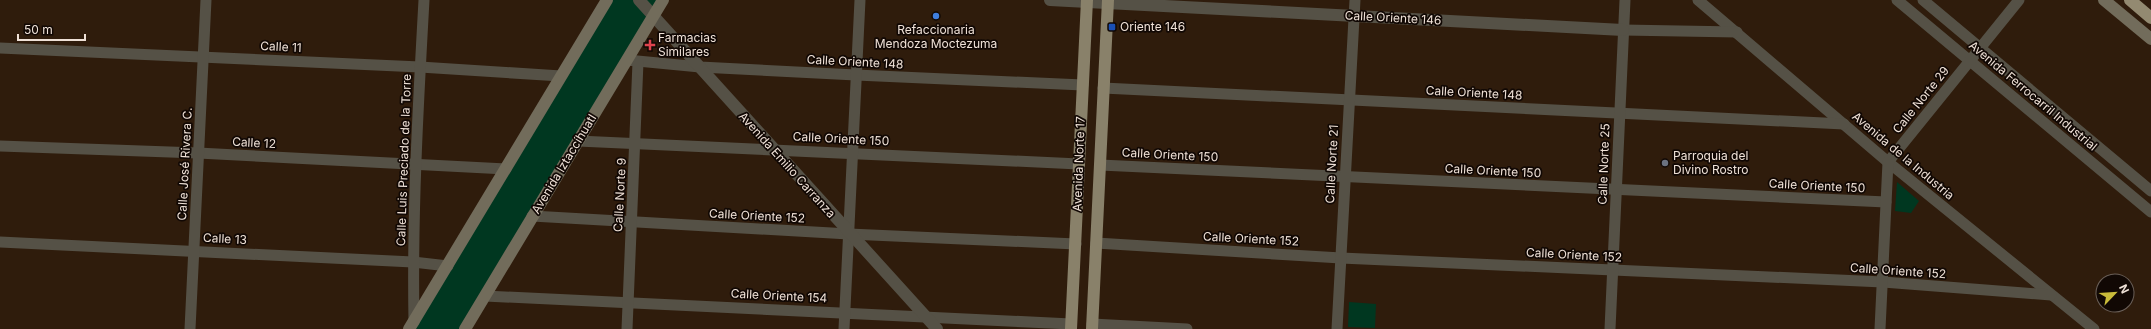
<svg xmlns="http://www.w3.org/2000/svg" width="2151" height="329" font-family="Inter,sans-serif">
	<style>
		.green { fill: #003720 }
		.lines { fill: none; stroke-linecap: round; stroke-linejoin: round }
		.minor { stroke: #555146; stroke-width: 11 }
		.tertiary { stroke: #555146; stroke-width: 12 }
		.secondary { stroke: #726c5b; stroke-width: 12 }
		.primary { stroke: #89816a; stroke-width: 12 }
		.trunk { stroke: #938a71; stroke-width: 12 }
		.shop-dot { fill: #3f7fe0; stroke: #110804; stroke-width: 1.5 }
		.transit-dot { fill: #1a4fb4; stroke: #110804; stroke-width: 1.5 }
		.health-dot { fill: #e0444e; stroke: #110804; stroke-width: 1.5 }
		.worship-dot { fill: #6b7280; stroke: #110804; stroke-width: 1.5 }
		.labels { text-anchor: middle; stroke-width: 3.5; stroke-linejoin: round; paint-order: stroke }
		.street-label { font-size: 12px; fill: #efe1d7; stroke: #110804 }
		.poi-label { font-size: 12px; fill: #efe1d7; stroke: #110804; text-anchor: start }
	</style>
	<rect width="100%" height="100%" fill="#2f1c0c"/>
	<g class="green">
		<polygon points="610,0 660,0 461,329 413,329"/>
		<polygon points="1897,182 1919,201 1911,213 1895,211"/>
		<polygon points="1349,302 1376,304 1375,328 1348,327"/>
	</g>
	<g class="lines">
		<g class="minor">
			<polyline points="1698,0 1888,162 2094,329"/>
			<polyline points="1897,0 2151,212"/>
			<polyline points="1923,0 2151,191"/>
			<polyline points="1623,30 1737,32"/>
			<polyline points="0,48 420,67 561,76"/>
			<polyline points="627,60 700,67 856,75 1083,85"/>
			<polyline points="1103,88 1844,124"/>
			<polyline points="578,141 1079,164"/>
			<polyline points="0,146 198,153 506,169"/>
			<polyline points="1100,165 1886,202"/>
			<polyline points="532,216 849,234 1076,244"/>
			<polyline points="0,242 413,262 448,266"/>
			<polyline points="1096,243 1341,258 1883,282 2051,295"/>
			<polyline points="485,296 1071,324"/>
			<path d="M414 322C412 214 418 107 424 0"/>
			<polyline points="1092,324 1187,329"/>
			<polyline points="190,329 206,0"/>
			<polyline points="627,329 638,62"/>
			<polyline points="844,329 860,0"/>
			<polyline points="1337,329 1355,0"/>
			<polyline points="1610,329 1625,0"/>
			<polyline points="1880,329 1888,162 2019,0"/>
		</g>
		<g class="tertiary">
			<polyline points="639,0 937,329"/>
			<polyline points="1050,0 1623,30"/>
		</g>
		<g class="secondary">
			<polyline points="2104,0 2151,39"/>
			<polyline points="409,329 607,0"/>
			<polyline points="465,329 663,0"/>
		</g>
		<g class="primary">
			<polyline points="1071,329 1087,0"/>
			<polyline points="1092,329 1108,0"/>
		</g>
		<polyline class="trunk" points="2130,0 2151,18"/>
	</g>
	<circle class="shop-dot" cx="936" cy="16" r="4"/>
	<rect class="transit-dot" x="1108" y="23" width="8" height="8" rx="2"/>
	<path class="health-dot" d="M648 39h4v4h4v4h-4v4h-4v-4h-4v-4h4z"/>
	<circle class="worship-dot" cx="1665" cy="163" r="4"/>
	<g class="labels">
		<g class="street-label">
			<text transform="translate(1393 18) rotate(3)" y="4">Calle Oriente 146</text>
			<text transform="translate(281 47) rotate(3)" y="4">Calle 11</text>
			<text transform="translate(855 62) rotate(3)" y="4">Calle Oriente 148</text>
			<text transform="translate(1474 93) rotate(3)" y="4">Calle Oriente 148</text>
			<text transform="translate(2033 96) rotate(40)" y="4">Avenida Ferrocarril Industrial</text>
			<text transform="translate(1921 100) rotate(-51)" y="4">Calle Norte 29</text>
			<text transform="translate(841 139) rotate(3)" y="4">Calle Oriente 150</text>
			<text transform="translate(254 143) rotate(3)" y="4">Calle 12</text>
			<text transform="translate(1170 155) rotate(3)" y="4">Calle Oriente 150</text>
			<text transform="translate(1903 156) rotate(40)" y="4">Avenida de la Industria</text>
			<text transform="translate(404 160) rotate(-88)" y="4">Calle Luis Preciado de la Torre</text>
			<text transform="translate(185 164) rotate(-87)" y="4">Calle José Rivera C.</text>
			<text transform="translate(564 164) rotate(-59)" y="4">Avenida Iztaccíhuatl</text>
			<text transform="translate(1079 164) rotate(-88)" y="4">Avenida Norte 17</text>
			<text transform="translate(1332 164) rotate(-87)" y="4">Calle Norte 21</text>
			<text transform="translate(1604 164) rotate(-88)" y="4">Calle Norte 25</text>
			<text transform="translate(787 165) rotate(48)" y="4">Avenida Emilio Carranza</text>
			<text transform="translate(1493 171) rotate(3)" y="4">Calle Oriente 150</text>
			<text transform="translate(1817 186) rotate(3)" y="4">Calle Oriente 150</text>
			<text transform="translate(620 195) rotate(-87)" y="4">Calle Norte 9</text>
			<text transform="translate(757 216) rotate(3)" y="4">Calle Oriente 152</text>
			<text transform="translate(225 239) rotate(3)" y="4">Calle 13</text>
			<text transform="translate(1251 239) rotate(3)" y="4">Calle Oriente 152</text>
			<text transform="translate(1574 255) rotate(3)" y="4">Calle Oriente 152</text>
			<text transform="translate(1898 271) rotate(4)" y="4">Calle Oriente 152</text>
			<text transform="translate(779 296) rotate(3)" y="4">Calle Oriente 154</text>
		</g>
		<g class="poi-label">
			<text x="1120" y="31">Oriente 146</text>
			<text x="936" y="34" text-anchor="middle">Refaccionaria<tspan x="936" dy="14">Mendoza Moctezuma</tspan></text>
			<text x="658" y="42">Farmacias<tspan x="658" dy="14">Similares</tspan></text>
			<text x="1673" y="160">Parroquia del<tspan x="1673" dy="14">Divino Rostro</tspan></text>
		</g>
	</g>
	<g transform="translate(2115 293) rotate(65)"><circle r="19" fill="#110804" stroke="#6a5f58"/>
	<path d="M0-3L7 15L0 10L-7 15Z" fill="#c9bb3a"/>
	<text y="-6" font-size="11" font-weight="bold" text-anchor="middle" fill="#efe1d7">N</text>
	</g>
	<path d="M18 34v6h67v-6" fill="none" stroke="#efe1d7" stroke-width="2"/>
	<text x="24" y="34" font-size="12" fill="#efe1d7" stroke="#110804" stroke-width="3" paint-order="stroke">50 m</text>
</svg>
